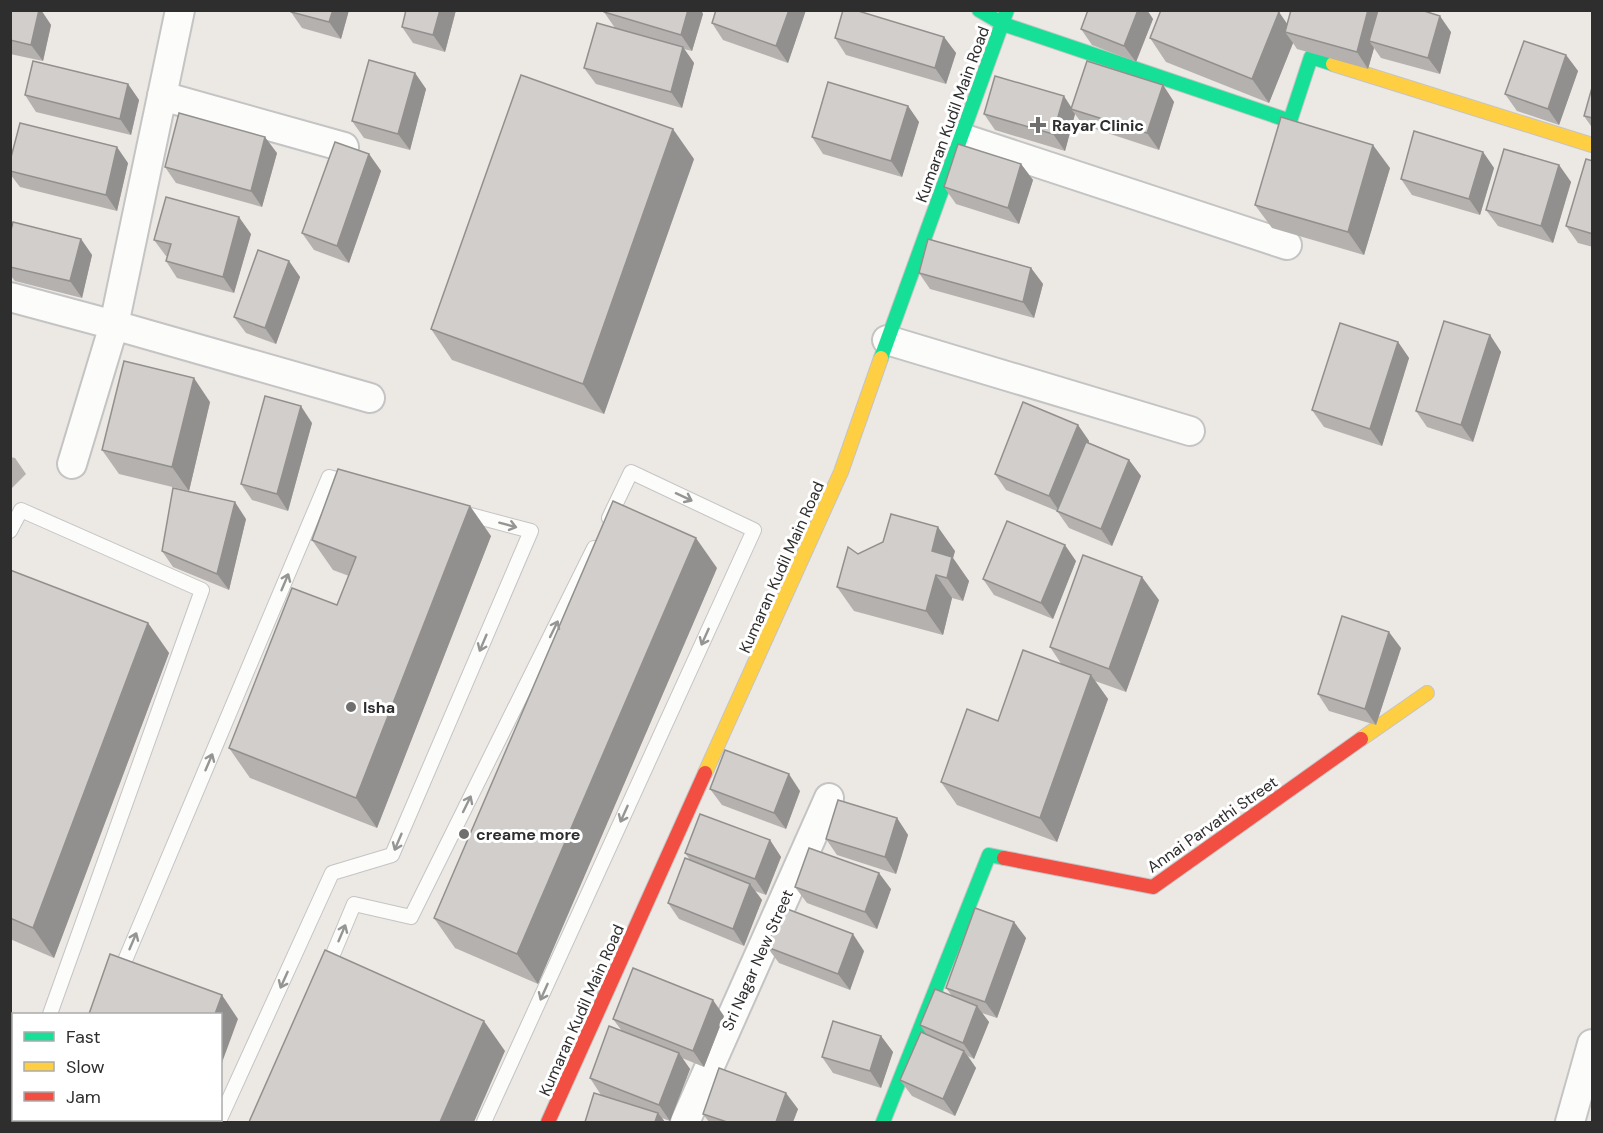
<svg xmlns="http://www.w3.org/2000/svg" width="1603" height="1133" font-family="'DM Sans',sans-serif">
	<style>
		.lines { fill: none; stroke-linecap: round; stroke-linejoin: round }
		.lane-casing { stroke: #c5c4c5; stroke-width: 16 }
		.street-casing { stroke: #c5c4c5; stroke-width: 32 }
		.fast-casing { stroke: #c5c4c5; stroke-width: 16 }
		.slow-casing { stroke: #c5c4c5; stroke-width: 16 }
		.jam-casing { stroke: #c5c4c5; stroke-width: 16 }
		.lane { stroke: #fcfcfb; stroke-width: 14 }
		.street { stroke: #fcfcfb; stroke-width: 28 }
		.fast { stroke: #16e098; stroke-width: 14 }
		.slow { stroke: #ffcf43; stroke-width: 14 }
		.jam { stroke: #f24e42; stroke-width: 14 }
		.wall { fill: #b4b1af }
		.shaded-wall { fill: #92908e }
		.building { fill: #d1cecb; stroke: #92908e; stroke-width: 1.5 }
		.oneway { stroke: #959594 }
		.poi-dot { fill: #706f6e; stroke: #fff; stroke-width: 2 }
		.labels { text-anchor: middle; stroke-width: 6; stroke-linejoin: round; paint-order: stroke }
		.street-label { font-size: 16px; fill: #2e2e2e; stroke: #fff }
		.poi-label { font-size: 16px; font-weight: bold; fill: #2e2e2e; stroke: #fff; text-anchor: start }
	</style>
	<rect width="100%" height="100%" fill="#ece8e4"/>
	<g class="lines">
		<defs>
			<g id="lane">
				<polyline points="10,531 21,510 202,590 50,1014"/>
				<polyline points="326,971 354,904 411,917 594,548"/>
				<polyline points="118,977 329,477 351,483"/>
				<polyline points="220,1119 332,873 392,855 531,531 463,513"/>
				<polyline points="484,1122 754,530 631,472 609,518"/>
			</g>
			<g id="street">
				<polyline points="162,96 344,147"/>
				<polyline points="959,137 1287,245"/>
				<polyline points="10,297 114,325 180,10"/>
				<polyline points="887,340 1190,431"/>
				<polyline points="72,464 114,325 370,398"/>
				<polyline points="685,1122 829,798"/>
				<polyline points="1570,1122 1592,1044"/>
			</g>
			<g id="fast">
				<polyline points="979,10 1003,24 1290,121 1311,57 1333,64"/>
				<polyline points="881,358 1007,10"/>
				<polyline points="883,1122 989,855 1004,858"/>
			</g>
			<g id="slow">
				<polyline points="1333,64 1592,145"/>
				<polyline points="1361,739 1427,693"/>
				<polyline points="705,773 841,472 881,358"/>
				<polyline points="10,1064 14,1068"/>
			</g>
			<g id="jam">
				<polyline points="1004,858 1153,887 1361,739"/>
				<polyline points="60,1120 62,1122"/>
				<polyline points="548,1122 705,773"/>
			</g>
		</defs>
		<use href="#lane" class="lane-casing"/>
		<use href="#street" class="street-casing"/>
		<use href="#fast" class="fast-casing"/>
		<use href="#slow" class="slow-casing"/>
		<use href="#jam" class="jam-casing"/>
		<use href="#lane" class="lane"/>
		<use href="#street" class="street"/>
		<use href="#fast" class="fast"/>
		<use href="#slow" class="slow"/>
		<use href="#jam" class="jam"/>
	</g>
	<g class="wall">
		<polygon points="10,10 41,10 51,25 43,61 10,54"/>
		<polygon points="291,10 349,10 341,39 302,28 291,12"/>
		<polygon points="456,10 445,52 413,43 402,27"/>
		<polygon points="604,10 701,10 703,14 692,51 684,49 694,63 682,108 596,84 584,68 615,28 604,12"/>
		<polygon points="716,10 806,10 788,63 723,40 712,23"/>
		<polygon points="1088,10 1147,10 1153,19 1136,62 1092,45 1081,29"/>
		<polygon points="1288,24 1451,32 1440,74 1381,58 1374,48 1368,69 1297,49 1293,43 1269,103 1166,62 1150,38"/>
		<polygon points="944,37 956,53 946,84 846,55 835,38"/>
		<polygon points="1566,55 1578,71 1559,125 1517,111 1505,94"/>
		<polygon points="415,73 426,89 410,150 364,138 352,121"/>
		<polygon points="128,84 139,100 131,135 36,112 25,95"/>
		<polygon points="1593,84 1593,129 1584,116"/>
		<polygon points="1163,85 1174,102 1159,150 1083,125 1075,114 1065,151 995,130 984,114 1072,107"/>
		<polygon points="908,106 919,122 902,177 823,154 812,137"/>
		<polygon points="1483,152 1494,168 1480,215 1412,195 1401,179"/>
		<polygon points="277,153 262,207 176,183 165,167"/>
		<polygon points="369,154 381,171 349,263 314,250 302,233"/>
		<polygon points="694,159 604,414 452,360 431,329"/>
		<polygon points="10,161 128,163 117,211 20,187 10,174"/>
		<polygon points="1593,161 1593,247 1578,243 1566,226"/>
		<polygon points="1021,164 1033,180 1019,224 956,204 944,187"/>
		<polygon points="1559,165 1571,182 1553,243 1498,226 1486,210"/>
		<polygon points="1390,168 1364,255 1272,228 1255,205"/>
		<polygon points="10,234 81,239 92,255 82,298 15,281 10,275"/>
		<polygon points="251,234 234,293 177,278 166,261 167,256 166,256 154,240"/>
		<polygon points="289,261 300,277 276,344 246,333 234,317"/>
		<polygon points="1031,268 1043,284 1034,318 930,289 919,273"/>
		<polygon points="1490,335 1501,352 1473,442 1427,427 1416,411"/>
		<polygon points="1398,342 1409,358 1382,446 1324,427 1312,410"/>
		<polygon points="210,402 189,491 119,474 102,450"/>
		<polygon points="312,423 288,511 252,500 241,484"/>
		<polygon points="1078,425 1089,441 1089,443 1129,460 1141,476 1112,546 1069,528 1057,511 1006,490 995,474"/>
		<polygon points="10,457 15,458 26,474 10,490"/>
		<polygon points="246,519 229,590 173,567 162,551"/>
		<polygon points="491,536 377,828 250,778 229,748 337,605 349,576 333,570 312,540"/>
		<polygon points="955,551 953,558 969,581 963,601 952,598 943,635 854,611 837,587 858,554"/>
		<polygon points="1076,561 1053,619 994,595 983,579"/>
		<polygon points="717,568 538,984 455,948 434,918"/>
		<polygon points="10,570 148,623 169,653 54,958 10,939"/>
		<polygon points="1159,600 1126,692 1095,681 1108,699 1057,842 957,805 941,782 1062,665 1050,647"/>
		<polygon points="1401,648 1376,725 1329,711 1318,694"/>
		<polygon points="710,789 800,791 786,829 722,805"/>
		<polygon points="897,818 908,835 896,874 837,855 826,839"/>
		<polygon points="770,840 781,857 766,895 755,891 762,900 744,946 679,919 668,903 690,860 685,853"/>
		<polygon points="795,887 891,889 877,929 807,903"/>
		<polygon points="1014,922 1026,938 997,1018 982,1013 989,1022 974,1059 968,1056 976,1068 955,1116 912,1096 900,1080 927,1035 920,1025 952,996 946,988"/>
		<polygon points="767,947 864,951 850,990 779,963"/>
		<polygon points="724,1016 704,1067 682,1058 690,1069 670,1121 662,1118 665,1122 585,1122 601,1095 590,1078 622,1031 613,1019"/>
		<polygon points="881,1036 893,1052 881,1088 833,1073 822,1057"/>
		<polygon points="798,1109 793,1122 709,1122 703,1114"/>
	</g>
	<g class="shaded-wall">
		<polygon points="36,10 41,10 51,25 43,61 31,45"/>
		<polygon points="333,10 349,10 341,39 329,22"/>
		<polygon points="440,10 456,10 445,52 433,35"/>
		<polygon points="688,10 701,10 703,14 692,51 681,35"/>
		<polygon points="789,10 806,10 788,63 776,46"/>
		<polygon points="1138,10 1147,10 1153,19 1136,62 1124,46"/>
		<polygon points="1368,10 1383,10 1369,41 1374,48 1368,69 1357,52"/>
		<polygon points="1279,12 1295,35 1285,32 1293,43 1269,103 1252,79"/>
		<polygon points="1440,16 1451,32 1440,74 1428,58"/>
		<polygon points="944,37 956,53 946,84 935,68"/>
		<polygon points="683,47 694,63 682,108 671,92"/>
		<polygon points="1566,55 1578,71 1559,125 1548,109"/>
		<polygon points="415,73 426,89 410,150 398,134"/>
		<polygon points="128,84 139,100 131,135 120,119"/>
		<polygon points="1163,85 1174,102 1159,150 1147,133"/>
		<polygon points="1064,96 1073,110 1071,109 1075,114 1065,151 1053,134"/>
		<polygon points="908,106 919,122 902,177 891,161"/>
		<polygon points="673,129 694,159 604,414 583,384"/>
		<polygon points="265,137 277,153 262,207 251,191"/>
		<polygon points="1373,145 1390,168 1364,255 1348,232"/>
		<polygon points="117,147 128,163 117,211 106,195"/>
		<polygon points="1483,152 1494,168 1480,215 1469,199"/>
		<polygon points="369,154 381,171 349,263 337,246"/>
		<polygon points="1021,164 1033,180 1019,224 1008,208"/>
		<polygon points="1559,165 1571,182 1553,243 1541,226"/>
		<polygon points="239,217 251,234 234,293 223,277"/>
		<polygon points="81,239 92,255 82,298 70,281"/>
		<polygon points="289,261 300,277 276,344 265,328"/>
		<polygon points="1031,268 1043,284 1034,318 1023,302"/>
		<polygon points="1490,335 1501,352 1473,442 1461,425"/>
		<polygon points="1398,342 1409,358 1382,446 1370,429"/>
		<polygon points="194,378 210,402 189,491 172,467"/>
		<polygon points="301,406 312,423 288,511 277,494"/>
		<polygon points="1078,425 1089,441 1060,512 1049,496"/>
		<polygon points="1129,460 1141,476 1112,546 1101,529"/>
		<polygon points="235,502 246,519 229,590 217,574"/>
		<polygon points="470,506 491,536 377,828 356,798"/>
		<polygon points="938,527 955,551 953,558 969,581 963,601 947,578 932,551"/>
		<polygon points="696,538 717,568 538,984 517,954"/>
		<polygon points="1065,545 1076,561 1053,619 1041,603"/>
		<polygon points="936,575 952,598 943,635 926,611"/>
		<polygon points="1142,577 1159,600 1126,692 1109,669"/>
		<polygon points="148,623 169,653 54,958 33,928"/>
		<polygon points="1389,632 1401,648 1376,725 1365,709"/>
		<polygon points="1091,675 1108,699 1057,842 1040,818"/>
		<polygon points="789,774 800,791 786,829 774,813"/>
		<polygon points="897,818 908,835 896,874 885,857"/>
		<polygon points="770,840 781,857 766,895 755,879"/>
		<polygon points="879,873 891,889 877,929 865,912"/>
		<polygon points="750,884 762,900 744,946 733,929"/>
		<polygon points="1014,922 1026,938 997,1018 985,1002"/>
		<polygon points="853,934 864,951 850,990 838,974"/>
		<polygon points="222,995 238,1019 220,1068 220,1014 215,1014"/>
		<polygon points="713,1000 724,1016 704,1067 693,1051"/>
		<polygon points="977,1006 989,1022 974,1059 963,1043"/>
		<polygon points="484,1021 505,1051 474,1122 440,1122"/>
		<polygon points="881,1036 893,1052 881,1088 870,1071"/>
		<polygon points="964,1051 976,1068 955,1116 943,1099"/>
		<polygon points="679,1053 690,1069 670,1121 659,1105"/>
		<polygon points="786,1093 798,1109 793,1122 776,1122"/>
		<polygon points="658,1113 665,1122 655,1122"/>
	</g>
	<g class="building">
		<polygon points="10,10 39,10 31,45 10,40"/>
		<polygon points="291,10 333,10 329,22 291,12"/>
		<polygon points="406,10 440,10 433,35 402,27"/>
		<polygon points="604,10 688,10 681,35 604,12"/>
		<polygon points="716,10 789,10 776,46 712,23"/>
		<polygon points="843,10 855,10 944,37 935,68 835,38"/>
		<polygon points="1088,10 1138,10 1124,46 1081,29"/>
		<polygon points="1161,10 1275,10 1279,12 1252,79 1150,38"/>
		<polygon points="1291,10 1368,10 1357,52 1285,32"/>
		<polygon points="1378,10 1421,10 1440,16 1428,58 1369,41"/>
		<polygon points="597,23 683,47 671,92 584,68"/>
		<polygon points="1524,41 1566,55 1548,109 1505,94"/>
		<polygon points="369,60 415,73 398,134 352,121"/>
		<polygon points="33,61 128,84 120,119 25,95"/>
		<polygon points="1087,61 1163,85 1147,133 1071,109"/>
		<polygon points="521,75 673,129 583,384 431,329"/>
		<polygon points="995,76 1064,96 1053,134 984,114"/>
		<polygon points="828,82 908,106 891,161 812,137"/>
		<polygon points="1593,84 1593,118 1584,116"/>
		<polygon points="179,113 265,137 251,191 165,167"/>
		<polygon points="1281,117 1373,145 1348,232 1255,205"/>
		<polygon points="20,123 117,147 106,195 10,171 10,161"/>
		<polygon points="1414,131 1483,152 1469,199 1401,179"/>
		<polygon points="335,142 369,154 337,246 302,233"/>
		<polygon points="958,144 1021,164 1008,208 944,187"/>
		<polygon points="1504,149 1559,165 1541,226 1486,210"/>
		<polygon points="1586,159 1593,161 1593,234 1566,226"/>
		<polygon points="166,197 239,217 223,277 166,261 171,244 154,240"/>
		<polygon points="13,222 81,239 70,281 10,267 10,234"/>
		<polygon points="928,239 1031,268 1023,302 919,273"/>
		<polygon points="258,250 289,261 265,328 234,317"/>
		<polygon points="1444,321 1490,335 1461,425 1416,411"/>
		<polygon points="1340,323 1398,342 1370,429 1312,410"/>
		<polygon points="124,361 194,378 172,467 102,450"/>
		<polygon points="265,396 301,406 277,494 241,484"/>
		<polygon points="1023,402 1078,425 1049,496 995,474"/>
		<polygon points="1086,442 1129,460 1101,529 1057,511"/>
		<polygon points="338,469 470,506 356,798 229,748 292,588 337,605 356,557 312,540"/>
		<polygon points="173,488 235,502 217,574 162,551"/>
		<polygon points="613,501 696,538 517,954 434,918"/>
		<polygon points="891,514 938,527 932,551 952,557 947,578 936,575 926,611 837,587 848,547 858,554 883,542"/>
		<polygon points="1007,521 1065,545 1041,603 983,579"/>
		<polygon points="1083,555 1142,577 1109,669 1050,647"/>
		<polygon points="10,570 148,623 33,928 10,918"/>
		<polygon points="1342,616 1389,632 1365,709 1318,694"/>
		<polygon points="1023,650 1091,675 1040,818 941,782 967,709 998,721"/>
		<polygon points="725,750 789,774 774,813 710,789"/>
		<polygon points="838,800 897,818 885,857 826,839"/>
		<polygon points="700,814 770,840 755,879 685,853"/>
		<polygon points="809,848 879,873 865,912 795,887"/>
		<polygon points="685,858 750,884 733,929 668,903"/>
		<polygon points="782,907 853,934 838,974 767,947"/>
		<polygon points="975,908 1014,922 985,1002 946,988"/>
		<polygon points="325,950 484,1021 440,1122 249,1122"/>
		<polygon points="110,954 222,995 215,1014 89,1014"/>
		<polygon points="633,968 713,1000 693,1051 613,1019"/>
		<polygon points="935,989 977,1006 963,1043 920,1025"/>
		<polygon points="833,1021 881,1036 870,1071 822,1057"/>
		<polygon points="609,1026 679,1053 659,1105 590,1078"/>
		<polygon points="921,1032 964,1051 943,1099 900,1080"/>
		<polygon points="719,1068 786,1093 776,1122 727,1122 703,1114"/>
		<polygon points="594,1093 658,1113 655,1122 585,1122"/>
	</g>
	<defs><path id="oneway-shaft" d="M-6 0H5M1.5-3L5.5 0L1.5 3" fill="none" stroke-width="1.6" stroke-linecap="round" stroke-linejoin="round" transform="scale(1.5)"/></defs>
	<g class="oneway">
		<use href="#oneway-shaft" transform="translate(684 497) rotate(25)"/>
		<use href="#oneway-shaft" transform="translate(508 525) rotate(15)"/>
		<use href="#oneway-shaft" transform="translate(285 582) rotate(-67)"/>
		<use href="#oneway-shaft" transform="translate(554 629) rotate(-64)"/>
		<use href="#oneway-shaft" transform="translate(705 637) rotate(114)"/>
		<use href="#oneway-shaft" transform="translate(483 643) rotate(113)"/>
		<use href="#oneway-shaft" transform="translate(209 762) rotate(-67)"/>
		<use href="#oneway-shaft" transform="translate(467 804) rotate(-64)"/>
		<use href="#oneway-shaft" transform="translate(624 814) rotate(114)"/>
		<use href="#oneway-shaft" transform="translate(398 842) rotate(113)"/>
		<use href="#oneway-shaft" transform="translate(342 933) rotate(-67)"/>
		<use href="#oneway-shaft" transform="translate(133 941) rotate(-67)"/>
		<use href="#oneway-shaft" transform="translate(284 980) rotate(114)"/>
		<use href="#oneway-shaft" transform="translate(544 992) rotate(114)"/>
	</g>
	<g class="poi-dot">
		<path d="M1035 116h6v6h6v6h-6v6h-6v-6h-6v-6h6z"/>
		<circle cx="351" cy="707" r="6"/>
		<circle cx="464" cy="834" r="6"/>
	</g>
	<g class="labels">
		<g class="street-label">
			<text transform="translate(952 114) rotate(-70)" y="6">Kumaran Kudil Main Road</text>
			<text transform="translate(781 567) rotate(-66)" y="6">Kumaran Kudil Main Road</text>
			<text transform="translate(1212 824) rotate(-35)" y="6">Annai Parvathi Street</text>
			<text transform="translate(757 960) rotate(-66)" y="6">Sri Nagar New Street</text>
			<text transform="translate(581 1010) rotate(-66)" y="6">Kumaran Kudil Main Road</text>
		</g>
		<g class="poi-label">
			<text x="1052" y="131">Rayar Clinic</text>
			<text x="363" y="713">Isha</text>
			<text x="476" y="840">creame more</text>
		</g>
	</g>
	<rect width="1603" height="1133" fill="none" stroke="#2e2e2e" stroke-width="24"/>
	<rect x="12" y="1013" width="210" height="108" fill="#ffffff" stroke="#ababab" stroke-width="1.5"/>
	<rect x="24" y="1032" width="30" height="9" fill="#16e098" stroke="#ababab" stroke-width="1.5"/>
	<text x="66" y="1043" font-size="18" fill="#2e2e2e">Fast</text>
	<rect x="24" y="1062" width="30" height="9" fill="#ffcf43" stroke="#ababab" stroke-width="1.5"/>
	<text x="66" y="1073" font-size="18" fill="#2e2e2e">Slow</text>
	<rect x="24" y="1092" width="30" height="9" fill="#f24e42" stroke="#ababab" stroke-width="1.5"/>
	<text x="66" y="1103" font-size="18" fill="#2e2e2e">Jam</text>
</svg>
